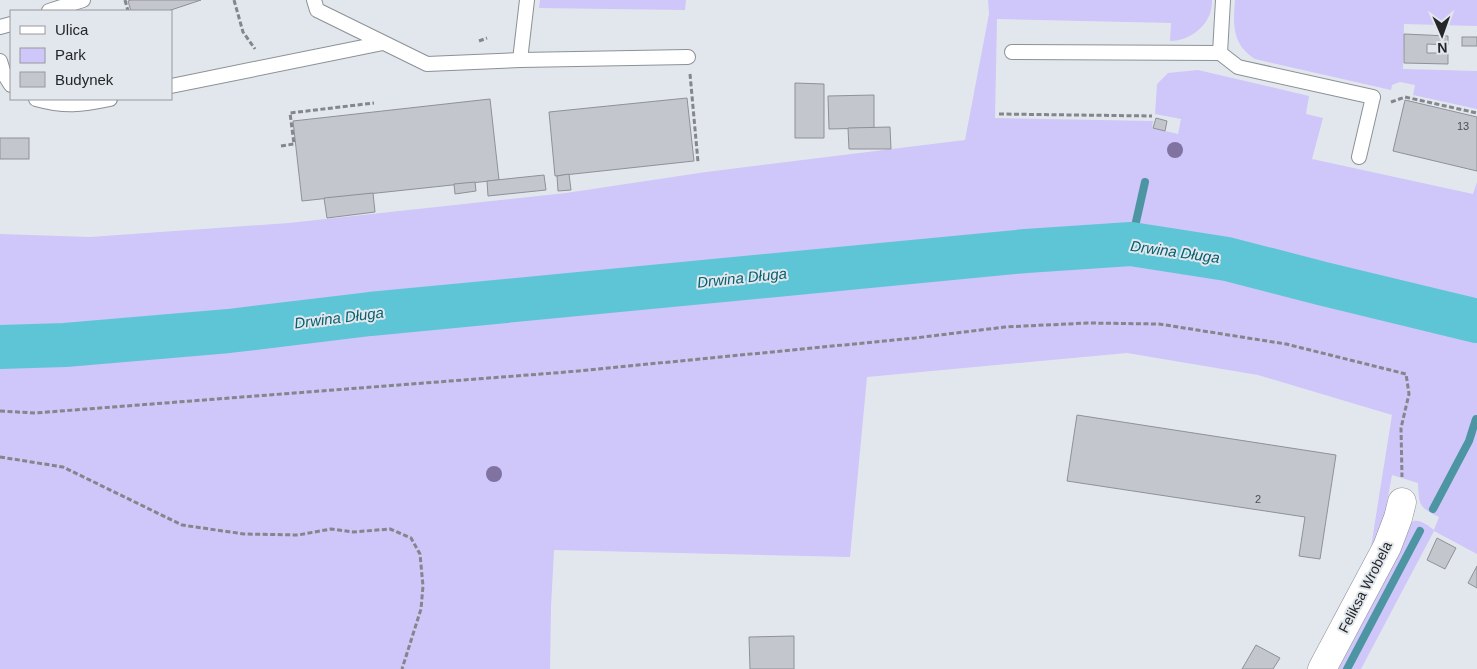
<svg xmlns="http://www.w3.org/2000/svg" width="1477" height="669" font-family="Helvetica,sans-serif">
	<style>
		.green { fill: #cfc6f9 }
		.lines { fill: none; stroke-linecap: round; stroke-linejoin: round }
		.stream { stroke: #4d95a2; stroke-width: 8 }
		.river { stroke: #5ec5d7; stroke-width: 44 }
		.building { fill: #c4c6cd; stroke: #8f9197 }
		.service-casing { stroke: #8c9196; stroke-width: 16 }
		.minor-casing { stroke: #8c9196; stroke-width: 29 }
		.path { stroke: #83868a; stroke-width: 3; stroke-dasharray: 5 2.5; stroke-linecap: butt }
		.service { stroke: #fff; stroke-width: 14 }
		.minor { stroke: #fff; stroke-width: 28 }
		.tree { fill: #8173a1 }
		.labels { text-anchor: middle; stroke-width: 4; stroke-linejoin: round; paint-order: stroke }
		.number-label { font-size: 11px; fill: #4c4e51 }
		.street-label { font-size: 14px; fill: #242628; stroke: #e2e7ed }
		.water-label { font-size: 15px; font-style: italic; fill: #05616e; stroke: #e2e7ed }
	</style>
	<rect width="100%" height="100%" fill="#e2e7ed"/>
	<g class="green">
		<polygon points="540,0 686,0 685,10 539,8"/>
		<path d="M988 0H1212C1213 23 1192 41 1170 41L1171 23 997 19 995 118 1153 121 1152 128 1178 134 1181 119 1155 114 1157 84 1168 73 1198 70 1309 96 1306 114 1323 118 1312 159 1473 194 1477 182V554L1434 531 1361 669H1331L1410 523C1418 517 1427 525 1434 530L1439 517C1419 507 1419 506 1418 483L1392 475 1380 540 1338 619H1332L1371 547 1392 415 1258 375 1127 353 867 377 850 557 554 550 551 607 550 669H0V234L90 237 289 223 566 193 706 172 965 140 989 14Z"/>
		<path d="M1235 0H1477V26L1404 24 1403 69 1477 71V109L1413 95 1415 85 1400 82 1392 85 1391 90 1255 59C1232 44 1233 25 1235 0Z"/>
	</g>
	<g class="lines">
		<g class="stream">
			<polyline points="1131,244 1145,182"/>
			<polyline points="1433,509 1469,441 1476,419"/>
			<polyline points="1347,669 1420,531"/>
		</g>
		<polyline class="river" points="0,347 65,345 229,331 370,314 1026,251 1131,244 1227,259 1324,284 1477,321"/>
	</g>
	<g class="building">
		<polygon points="131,0 201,0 168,11 131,11 128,1"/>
		<polygon points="1404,34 1448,36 1448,45 1427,44 1427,53 1448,53 1448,64 1404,63"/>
		<rect x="1462" y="37" width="15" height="9"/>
		<polygon points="795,83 824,84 824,138 795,138"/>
		<polygon points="874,95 874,128 829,129 828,96"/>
		<polygon points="687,98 694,161 555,176 549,112"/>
		<polygon points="490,99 499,180 302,201 293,121"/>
		<polygon points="1405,100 1477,117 1477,171 1393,151"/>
		<polygon points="1156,118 1167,121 1165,131 1153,128"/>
		<polygon points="890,127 891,149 849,149 848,128"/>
		<rect x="0" y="138" width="29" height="21"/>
		<polygon points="569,174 571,190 558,191 557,176"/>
		<polygon points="544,175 546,190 488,196 487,181"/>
		<polygon points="475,182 476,191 455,194 454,184"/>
		<polygon points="373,193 375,212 327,218 324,198"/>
		<polygon points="1077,415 1336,455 1320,559 1299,556 1305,517 1067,481"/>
		<polygon points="1437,538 1456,548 1445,569 1427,560"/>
		<polygon points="1477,566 1477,588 1468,583"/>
		<polygon points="794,636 794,669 750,669 749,637"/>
		<polygon points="1256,645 1280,658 1273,669 1242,669"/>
	</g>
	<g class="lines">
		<defs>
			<g id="service">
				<polyline points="314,0 317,10 427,64 520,60 688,57"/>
				<polyline points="49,11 83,0"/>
				<polyline points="0,27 11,24"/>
				<polyline points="1012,52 1220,53 1238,67 1373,97 1359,157"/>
				<polyline points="1220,53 1223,0"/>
				<polyline points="520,60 527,0"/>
				<polyline points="0,61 4,74 11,85"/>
				<polyline points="171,86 383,43"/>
				<path d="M36 99C65 107 81 105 110 99"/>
			</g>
			<polyline id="minor" points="1322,669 1387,547 1398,518 1402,502"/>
		</defs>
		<use href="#service" class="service-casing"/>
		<use href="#minor" class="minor-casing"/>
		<g class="path">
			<polyline points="125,0 128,11"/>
			<polyline points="234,0 243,32 255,49"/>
			<polyline points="479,41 487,38"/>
			<polyline points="690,74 698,162"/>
			<polyline points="1391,102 1405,97 1477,113"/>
			<polyline points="999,114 1152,116"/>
			<polyline points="281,146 294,144 290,113 374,103"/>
			<polyline points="0,411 35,413 567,372 915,338 1005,327 1087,323 1159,324 1286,344 1406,374 1409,394 1401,428 1402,477"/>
			<polyline points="0,457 63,467 182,525 244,534 298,535 331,529 353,532 390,529 411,538 420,554 423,586 421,609 402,669"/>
		</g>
		<use href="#service" class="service"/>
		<use href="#minor" class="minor"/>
	</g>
	<g class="tree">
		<circle cx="1175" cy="150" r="8"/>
		<circle cx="494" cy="474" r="8"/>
	</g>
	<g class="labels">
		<g class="number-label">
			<text x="1463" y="130">13</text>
			<text x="1258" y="503">2</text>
		</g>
		<g class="street-label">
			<text transform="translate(1365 587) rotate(-63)" y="5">Feliksa Wrobela</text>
		</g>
		<g class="water-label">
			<text transform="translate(1175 252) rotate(8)" y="5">Drwina Długa</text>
			<text transform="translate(742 278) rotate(-6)" y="5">Drwina Długa</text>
			<text transform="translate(339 318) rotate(-7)" y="5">Drwina Długa</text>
		</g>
	</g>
	<rect x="10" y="10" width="162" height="90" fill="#e2e7ed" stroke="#969a9e"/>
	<rect x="20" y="26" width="25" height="8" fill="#ffffff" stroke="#969a9e"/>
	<text x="55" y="35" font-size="15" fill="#242628">Ulica</text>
	<rect x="20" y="48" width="25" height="15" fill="#cfc6f9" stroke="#969a9e"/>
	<text x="55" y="60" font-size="15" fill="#242628">Park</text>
	<rect x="20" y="72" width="25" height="15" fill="#c4c6cd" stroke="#969a9e"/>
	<text x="55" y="85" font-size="15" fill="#242628">Budynek</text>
	<g transform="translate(1442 35) rotate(178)" stroke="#e2e7ed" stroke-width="4" paint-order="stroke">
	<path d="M0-4L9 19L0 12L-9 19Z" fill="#242628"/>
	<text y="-8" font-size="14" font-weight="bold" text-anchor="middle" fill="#242628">N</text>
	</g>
</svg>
